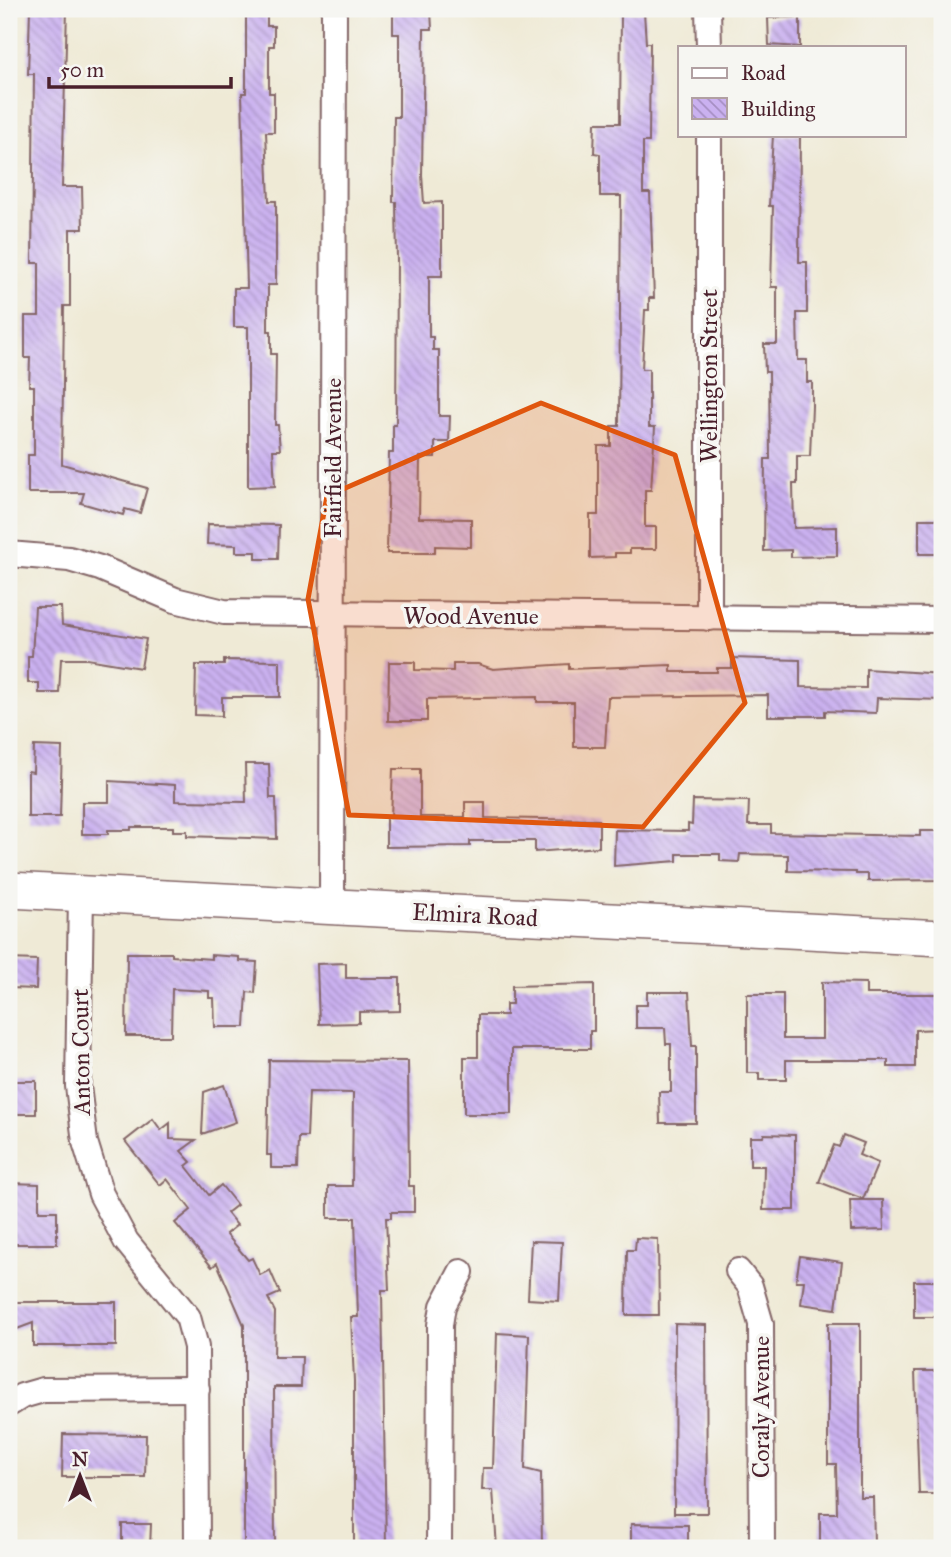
<svg xmlns="http://www.w3.org/2000/svg" width="951" height="1557" font-family="'IM FELL Great Primer',serif">
	<style>
		.building { fill: url(#building-back-hatch) }
		.lines { fill: none; stroke-linecap: round; stroke-linejoin: round }
		.street-casing { stroke: #846667; stroke-width: 28 }
		.secondary-casing { stroke: #846667; stroke-width: 38 }
		.street { stroke: #fff; stroke-width: 24 }
		.secondary { stroke: #fff; stroke-width: 35 }
		.marked { fill: #e0560e; fill-opacity: 0.2; stroke: #e0560e; stroke-width: 5; stroke-linejoin: round }
		.labels { text-anchor: middle; stroke-width: 7; stroke-linejoin: round; paint-order: stroke }
		.street-label { font-size: 24px; fill: #4a1f2b; stroke: #f6f6f2 }
	</style>
	<defs>
		<pattern id="building-back-hatch" width="6" height="6" patternUnits="userSpaceOnUse" patternTransform="scale(1.75)"><rect width="6" height="6" fill="#cab1f0"/><path d="M-1 5l2 2M0 0l6 6M5-1l2 2" fill="none" stroke="#a68fc3"/></pattern>
	</defs>
	<rect width="100%" height="100%" fill="#f6f6f2"/>
	<filter id="ink" filterUnits="userSpaceOnUse"><feTurbulence type="fractalNoise" baseFrequency=".0143" numOctaves="2"/><feDisplacementMap in="SourceGraphic" scale="14" xChannelSelector="R" yChannelSelector="G"/><feConvolveMatrix kernelMatrix="1 2 1 2 8 2 1 2 1" color-interpolation-filters="sRGB"/></filter>
	<filter id="wash" filterUnits="userSpaceOnUse"><feTurbulence type="fractalNoise" baseFrequency=".00686" numOctaves="4" result="noise"/><feDisplacementMap in="SourceGraphic" scale="28" xChannelSelector="R" yChannelSelector="G"/><feGaussianBlur stdDeviation="1.57" result="paint"/><feColorMatrix in="noise" values="0 0 0 0 0 0 0 0 0 0 0 0 0 0 0 0 0 1.4 0 .05"/><feComposite in="paint" operator="in"/></filter>
	<g filter="url(#wash)">
		<rect width="100%" height="100%" fill="#efead6"/>
		<g id="blocks">
			<g class="building">
				<polygon points="30,9 67,9 62,187 82,187 83,229 70,229 70,306 64,306 62,464 147,488 140,513 125,509 123,515 81,503 84,493 28,493 28,455 34,455 34,386 29,386 30,358 25,358 25,316 39,316 39,263 32,263 34,74 28,74"/>
				<polygon points="393,11 431,11 432,29 424,29 422,175 424,203 442,202 442,276 429,276 429,337 433,337 433,350 439,350 439,416 450,416 449,442 435,442 435,457 420,457 419,518 471,519 471,547 435,546 435,553 387,553 389,453 393,453 393,425 396,425 397,260 396,202 393,202 394,117 399,117 399,34 393,34"/>
				<polygon points="621,12 644,12 646,43 650,43 649,142 643,142 643,193 650,193 654,298 649,298 649,310 645,310 642,369 649,369 649,427 655,427 651,490 645,490 645,527 656,527 656,549 630,549 630,553 615,553 615,557 590,558 590,515 598,515 598,446 611,446 611,426 619,426 621,196 600,196 600,154 594,153 595,123 620,123"/>
				<polygon points="246,14 267,14 267,26 274,26 274,46 269,46 269,93 274,93 274,132 266,132 269,201 276,201 276,285 268,285 268,331 271,331 271,354 276,354 275,425 278,425 280,450 273,450 275,486 248,487 248,327 234,327 234,288 247,288 242,93 246,93"/>
				<polygon points="800,17 800,47 769,45 768,18"/>
				<polygon points="773,135 800,135 799,262 807,262 807,313 797,313 798,360 807,360 807,382 812,382 812,406 810,456 797,456 797,484 793,484 794,528 837,527 837,556 791,557 791,550 764,551 765,459 770,459 769,372 765,372 764,344 777,344 777,287 771,287 773,206 769,206"/>
				<rect x="919" y="519" width="23" height="35"/>
				<polygon points="208,524 279,525 278,559 256,559 256,552 236,552 236,545 207,544"/>
				<polygon points="35,607 61,607 62,625 146,639 141,668 87,659 61,659 59,693 39,693 39,683 28,683 28,656 32,656"/>
				<polygon points="732,658 800,660 800,687 866,688 866,669 942,674 942,700 877,698 876,713 825,711 825,716 768,716 768,695 608,697 605,747 574,747 574,702 537,702 537,697 427,699 427,721 388,721 389,662 415,662 415,670 453,671 453,664 478,664 493,669 569,664 569,669 671,665 671,672 717,672 717,668 732,668"/>
				<polygon points="224,660 280,661 280,697 222,697 222,716 195,715 196,665 224,665"/>
				<polygon points="34,746 62,747 60,817 28,817 28,771 33,772"/>
				<polygon points="245,764 269,764 270,798 276,798 277,839 187,836 187,831 173,831 173,827 131,827 131,830 108,830 108,834 82,834 82,802 109,802 109,781 175,785 175,801 246,802"/>
				<polygon points="393,769 420,769 420,817 465,817 465,802 485,802 485,818 599,820 599,847 535,852 535,841 470,841 470,846 386,847 386,817 391,817"/>
				<polygon points="693,800 749,801 748,825 771,825 771,833 920,836 920,831 942,831 942,880 868,881 868,874 856,874 856,872 788,871 788,855 740,854 739,862 720,861 720,854 677,854 677,861 614,866 615,830 688,831 688,824 692,825"/>
				<polygon points="127,953 172,953 172,956 211,959 211,955 239,957 239,961 257,962 255,993 247,992 245,1027 215,1027 214,998 209,998 209,991 172,989 171,1036 126,1036"/>
				<polygon points="9,959 37,960 36,989 9,988"/>
				<polygon points="346,963 346,978 400,978 400,1011 359,1012 359,1023 319,1024 317,964"/>
				<polygon points="822,982 866,983 866,994 942,994 942,1029 915,1030 915,1067 888,1067 888,1060 786,1060 786,1080 759,1080 759,1073 747,1073 747,994 783,994 783,1039 822,1039"/>
				<polygon points="594,984 594,1031 590,1031 590,1049 512,1049 512,1114 464,1114 464,1057 478,1057 478,1015 506,1015 506,1004 512,1004 512,986"/>
				<polygon points="647,992 689,992 692,1046 696,1046 696,1123 660,1123 659,1092 671,1092 671,1044 666,1044 665,1028 636,1028 636,1005 647,1005"/>
				<polygon points="269,1060 408,1061 409,1186 414,1186 414,1212 391,1212 391,1218 386,1218 389,1290 382,1290 386,1548 354,1548 354,1381 351,1317 358,1317 355,1218 328,1218 328,1186 352,1186 353,1093 309,1092 307,1137 299,1137 298,1168 271,1168 271,1155 267,1155"/>
				<rect x="9" y="1081" width="27" height="33"/>
				<polygon points="224,1085 236,1122 202,1134 204,1092"/>
				<polygon points="153,1119 161,1130 170,1123 170,1139 196,1140 181,1151 191,1162 186,1166 209,1195 221,1185 237,1205 227,1213 237,1225 226,1234 248,1260 252,1258 260,1275 270,1270 280,1293 268,1298 275,1312 274,1357 302,1357 301,1387 274,1387 275,1548 244,1548 244,1325 217,1263 212,1267 175,1223 191,1210 167,1179 160,1185 125,1141"/>
				<polygon points="764,1134 795,1135 795,1210 763,1210 764,1166 750,1166 750,1137 763,1137"/>
				<polygon points="844,1135 864,1143 859,1155 878,1163 863,1199 819,1182 834,1145 839,1147"/>
				<polygon points="11,1183 39,1184 39,1211 57,1211 57,1244 10,1244"/>
				<polygon points="850,1200 883,1200 884,1230 851,1231"/>
				<polygon points="636,1238 658,1239 659,1315 626,1315 627,1250 635,1250"/>
				<polygon points="531,1241 562,1242 559,1301 528,1299"/>
				<polygon points="800,1256 842,1262 836,1309 801,1304 804,1281 796,1281"/>
				<rect x="914" y="1281" width="28" height="36"/>
				<polygon points="9,1302 116,1302 116,1346 33,1346 33,1323 9,1332"/>
				<polygon points="828,1323 860,1323 860,1497 873,1497 874,1544 820,1545 820,1513 837,1513 836,1464 828,1464"/>
				<polygon points="675,1324 706,1325 707,1513 674,1513"/>
				<polygon points="497,1333 529,1335 525,1469 541,1473 542,1548 497,1548 493,1490 482,1490 483,1468 493,1468"/>
				<polygon points="915,1371 942,1371 942,1494 919,1494"/>
				<polygon points="63,1434 146,1435 145,1477 62,1477"/>
				<polygon points="122,1524 151,1524 150,1548 122,1548"/>
				<polygon points="631,1524 688,1525 688,1548 631,1548"/>
			</g>
		</g>
	</g>
	<g filter="url(#ink)">
		<use href="#blocks" fill-opacity="0" stroke="#846667" stroke-width="2"/>
		<g class="lines">
			<defs>
				<g id="street">
					<polyline points="708,9 709,47"/>
					<polyline points="709,135 709,618"/>
					<polyline points="9,554 69,559 100,568 175,600 224,612 942,620"/>
					<polyline points="81,894 78,1086 85,1142 101,1194 126,1241 188,1317 196,1347 197,1548"/>
					<polyline points="332,907 334,9"/>
					<polyline points="738,1271 750,1286 761,1324 762,1548"/>
					<polyline points="9,1404 22,1396 43,1390 197,1389"/>
					<polyline points="439,1548 440,1325 443,1306 461,1272"/>
				</g>
				<polyline id="secondary" points="9,890 942,938"/>
			</defs>
			<use href="#street" class="street-casing"/>
			<use href="#secondary" class="secondary-casing"/>
			<use href="#street" class="street"/>
			<use href="#secondary" class="secondary"/>
		</g>
	</g>
	<path class="marked" d="M541 403 675 455 745 703 643 827 349 815 308 599 327 496Z"/>
	<g class="labels">
		<g class="street-label">
			<text transform="translate(709 376) rotate(-90)" y="8">Wellington Street</text>
			<text transform="translate(333 458) rotate(-90)" y="8">Fairfield Avenue</text>
			<text x="471" y="624">Wood Avenue</text>
			<text transform="translate(475 915) rotate(3)" y="8">Elmira Road</text>
			<text transform="translate(81 1052) rotate(-91)" y="8">Anton Court</text>
			<text transform="translate(761 1407) rotate(-90)" y="8">Coraly Avenue</text>
		</g>
	</g>
	<rect width="951" height="1557" fill="none" stroke="#f6f6f2" stroke-width="35"/>
	<rect x="678" y="46" width="228" height="91" fill="#f6f6f2" stroke="#b1a0a2" stroke-width="2"/>
	<rect x="692" y="68" width="35" height="10" fill="#ffffff" stroke="#b1a0a2" stroke-width="2"/>
	<text x="741" y="80" font-size="21" fill="#4a1f2b">Road</text>
	<rect x="692" y="98" width="35" height="21" fill="url(#building-back-hatch)" stroke="#b1a0a2" stroke-width="2"/>
	<text x="741" y="116" font-size="21" fill="#4a1f2b">Building</text>
	<g transform="translate(80 1476)" stroke="#f6f6f2" stroke-width="5" paint-order="stroke">
	<path d="M0-5L12 26L0 18L-12 26Z" fill="#4a1f2b"/>
	<text y="-10" font-size="19" font-weight="bold" text-anchor="middle" fill="#4a1f2b">N</text>
	</g>
	<path d="M49 77v10h182v-10" fill="none" stroke="#4a1f2b" stroke-width="3.5"/>
	<text x="60" y="77" font-size="21" fill="#4a1f2b" stroke="#f6f6f2" stroke-width="5" paint-order="stroke">50 m</text>
</svg>
